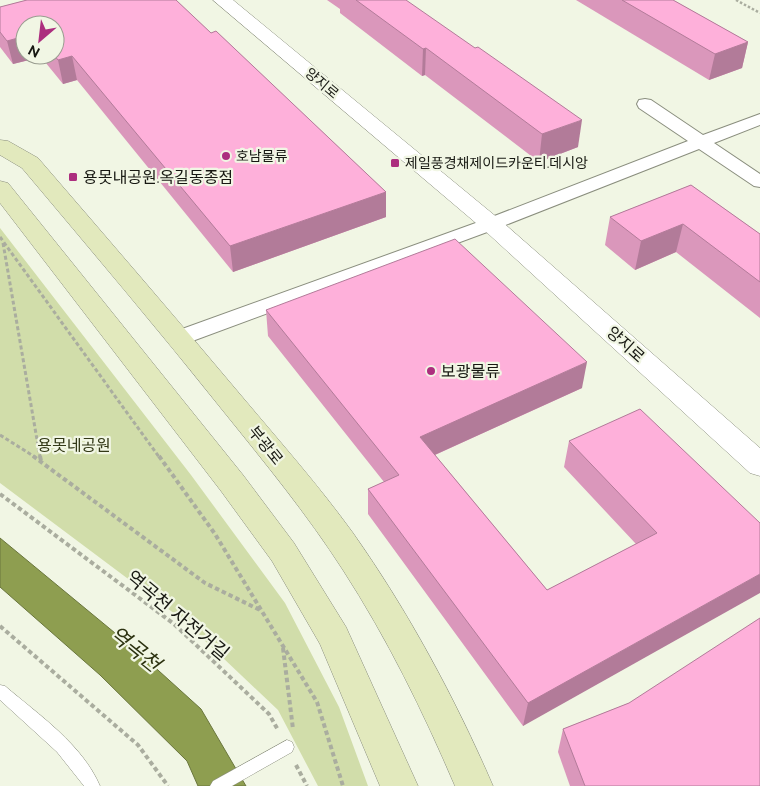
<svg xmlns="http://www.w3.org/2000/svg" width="760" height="786" font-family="Raleway,'Noto Sans KR',sans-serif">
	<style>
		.green { fill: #d1ddaa }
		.water { fill: #8e9e50; stroke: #6a763d }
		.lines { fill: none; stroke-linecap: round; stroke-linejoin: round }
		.service-casing { stroke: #8a8e7e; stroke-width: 1 }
		.minor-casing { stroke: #8a8e7e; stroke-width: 2 }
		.tertiary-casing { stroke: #8a8e7e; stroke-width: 1 }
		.secondary-casing { stroke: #8a8e7e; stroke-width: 1 }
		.path-far2 { stroke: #aaad9f; stroke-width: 2.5; stroke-dasharray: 2.5 2; stroke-linecap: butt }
		.path-far1 { stroke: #aaad9f; stroke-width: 3; stroke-dasharray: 4 2.5; stroke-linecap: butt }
		.path { stroke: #aaad9f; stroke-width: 4; stroke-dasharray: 4.5 3; stroke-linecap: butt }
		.service { fill: #fff; fill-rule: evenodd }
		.minor { fill: #fff; fill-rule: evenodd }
		.tertiary { fill: #fff; fill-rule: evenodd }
		.secondary { fill: #e2e9bd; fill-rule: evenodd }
		.wall { fill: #da97bb; fill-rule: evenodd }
		.shaded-wall { fill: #b27b99 }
		.building { fill: #feb0da; stroke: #b27b99 }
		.poi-dot { fill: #ac2e7e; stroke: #f1f6e4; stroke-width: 2 }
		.labels { text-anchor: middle; stroke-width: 4.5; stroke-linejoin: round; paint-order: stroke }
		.far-street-label { font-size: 14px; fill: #171812; stroke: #f1f6e4 }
		.far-poi-label { font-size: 14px; fill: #171812; stroke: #f1f6e4; text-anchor: start }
		.poi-label { font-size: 16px; fill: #171812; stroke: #f1f6e4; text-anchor: start }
		.street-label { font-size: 16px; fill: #171812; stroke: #f1f6e4 }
		.park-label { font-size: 16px; fill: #333917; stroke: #f1f6e4 }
		.near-street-label { font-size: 19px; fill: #171812; stroke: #f1f6e4 }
		.near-water-label { font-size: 21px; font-style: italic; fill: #2c3210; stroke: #f1f6e4 }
	</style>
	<rect width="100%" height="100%" fill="#f1f6e4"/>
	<polygon class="green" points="0,228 191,475 285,603 339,707 368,786 318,786 278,710 183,620 0,483"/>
	<polygon class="water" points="0,538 138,652 201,709 246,786 198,786 187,761 100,675 0,587"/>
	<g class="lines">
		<defs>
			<g id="service">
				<path d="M0 685 5 686C39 715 82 744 100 786H84L57 752 0 700Z"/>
				<polygon points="287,740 292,742 294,747 292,752 232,786 210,786 213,781"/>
			</g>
			<polygon id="minor" points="645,99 651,100 703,135 760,114 760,125 714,143 760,174 760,187 754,186 699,149 498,228 187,343 179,345 171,343 168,338 171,333 484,220 688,141 639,108 637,104 639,100"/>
			<polygon id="tertiary" points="213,0 233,0 499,219 760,448 760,476 750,473 483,229"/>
			<g id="secondary">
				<path d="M0 140 8 141 38 158C107 238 176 318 244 399 281 443 319 486 353 533 408 611 455 698 493 786H455C423 711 387 638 343 570 307 514 265 463 224 412 158 329 90 249 22 168L0 155Z"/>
				<polygon points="0,181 8,183 243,475 294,543 346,627 418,786 380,786 320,644 272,561 221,491 0,203"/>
			</g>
		</defs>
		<use href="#service" class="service-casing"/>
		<use href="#minor" class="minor-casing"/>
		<use href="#tertiary" class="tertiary-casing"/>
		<use href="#secondary" class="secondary-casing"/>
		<polyline class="path-far2" points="736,0 760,13"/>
		<g class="path-far1">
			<polyline points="0,237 159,457"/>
			<polyline points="3,243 40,457"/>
			<polyline points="0,435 35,457"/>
		</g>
		<g class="path">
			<polyline points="33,456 205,583 262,611"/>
			<polyline points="40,456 41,461"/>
			<polyline points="159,456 215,534 317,702 343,786"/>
			<polyline points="0,494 174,624 269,714 278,730"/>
			<polyline points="0,626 138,745 168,786"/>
			<polyline points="283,648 293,729"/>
			<polyline points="296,765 307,786"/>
		</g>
		<use href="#service" class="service"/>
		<use href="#minor" class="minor"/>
		<use href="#tertiary" class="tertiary"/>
		<use href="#secondary" class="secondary"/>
	</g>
	<g class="wall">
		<path d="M27 0H176L211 33 216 31 386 192V217L233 272 77 80 63 84 41 57 13 64 0 47V7ZM25 25H55V55H25Z"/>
		<polygon points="327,0 406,0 578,147 539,162 425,75 422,76 340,13 340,9"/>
		<polygon points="576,0 673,0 748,42 742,68 709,80"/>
		<polygon points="691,185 760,234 760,318 676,252 635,270 605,245 610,217"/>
		<polygon points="266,310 582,388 435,455 547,590 636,544 564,467 569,441 760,523 523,726 368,514 368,489 384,482 268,336"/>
		<polygon points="629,703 760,786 570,786 558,752 563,729"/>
	</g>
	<g class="shaded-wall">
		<polygon points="25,36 25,55 41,55 41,57 13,64 7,41"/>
		<polygon points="748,42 742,68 709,80 715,54"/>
		<polygon points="426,48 425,75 422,76 423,49"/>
		<polygon points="72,56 77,80 63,84 58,60"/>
		<polygon points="582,120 578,147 539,162 542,134"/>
		<polygon points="386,192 386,217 233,272 230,246"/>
		<polygon points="683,224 676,252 635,270 641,241"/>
		<polygon points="587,362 582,388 419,462 420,437"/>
		<polygon points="760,574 760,593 523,726 528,703"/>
	</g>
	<g class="building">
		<polygon points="27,0 176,0 211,33 216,31 386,192 230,246 72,56 58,60 54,55 55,55 55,25 25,25 25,36 7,41 0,32 0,7"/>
		<polygon points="356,0 406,0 475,48 478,47 582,120 542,134 426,48 423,49"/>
		<polygon points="622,0 673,0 748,42 715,54"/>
		<polygon points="691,185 760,234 760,282 683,224 641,241 610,217"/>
		<polygon points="455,239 587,362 420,437 547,590 657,533 569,441 640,409 760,523 760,574 528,703 368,489 399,475 266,310"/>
		<polygon points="760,618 760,786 585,786 563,729 629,703"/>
	</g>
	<g class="poi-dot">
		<circle cx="226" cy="156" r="5"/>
		<rect x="390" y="158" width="10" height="10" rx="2.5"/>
		<rect x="68" y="172" width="10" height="10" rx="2.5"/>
		<circle cx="431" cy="371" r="5"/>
	</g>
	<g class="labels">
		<g class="far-street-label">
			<text transform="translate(322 83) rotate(40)" y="5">양지로</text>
		</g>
		<g class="far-poi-label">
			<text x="236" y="161">호남물류</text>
			<text x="405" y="168">제일풍경채제이드카운티.데시앙</text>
		</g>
		<g class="poi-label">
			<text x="83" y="183">용못내공원.옥길동종점</text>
			<text x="441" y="377">보광물류</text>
		</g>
		<g class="street-label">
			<text transform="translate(626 344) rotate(42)" y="6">양지로</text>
			<text transform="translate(266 445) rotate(51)" y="6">부광로</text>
		</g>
		<g class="park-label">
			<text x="74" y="451">용못네공원</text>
		</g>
		<g class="near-street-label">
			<text transform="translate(178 615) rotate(40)" y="7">역곡천 자전거길</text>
		</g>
		<g class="near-water-label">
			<text transform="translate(135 649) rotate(39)" y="7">역곡천</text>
		</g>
	</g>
	<g transform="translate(40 40) rotate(208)"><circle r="24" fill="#f1f6e4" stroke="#9a9d90"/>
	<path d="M0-4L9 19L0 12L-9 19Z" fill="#ac2e7e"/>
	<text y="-8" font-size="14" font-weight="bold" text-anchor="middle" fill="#171812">N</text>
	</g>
</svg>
